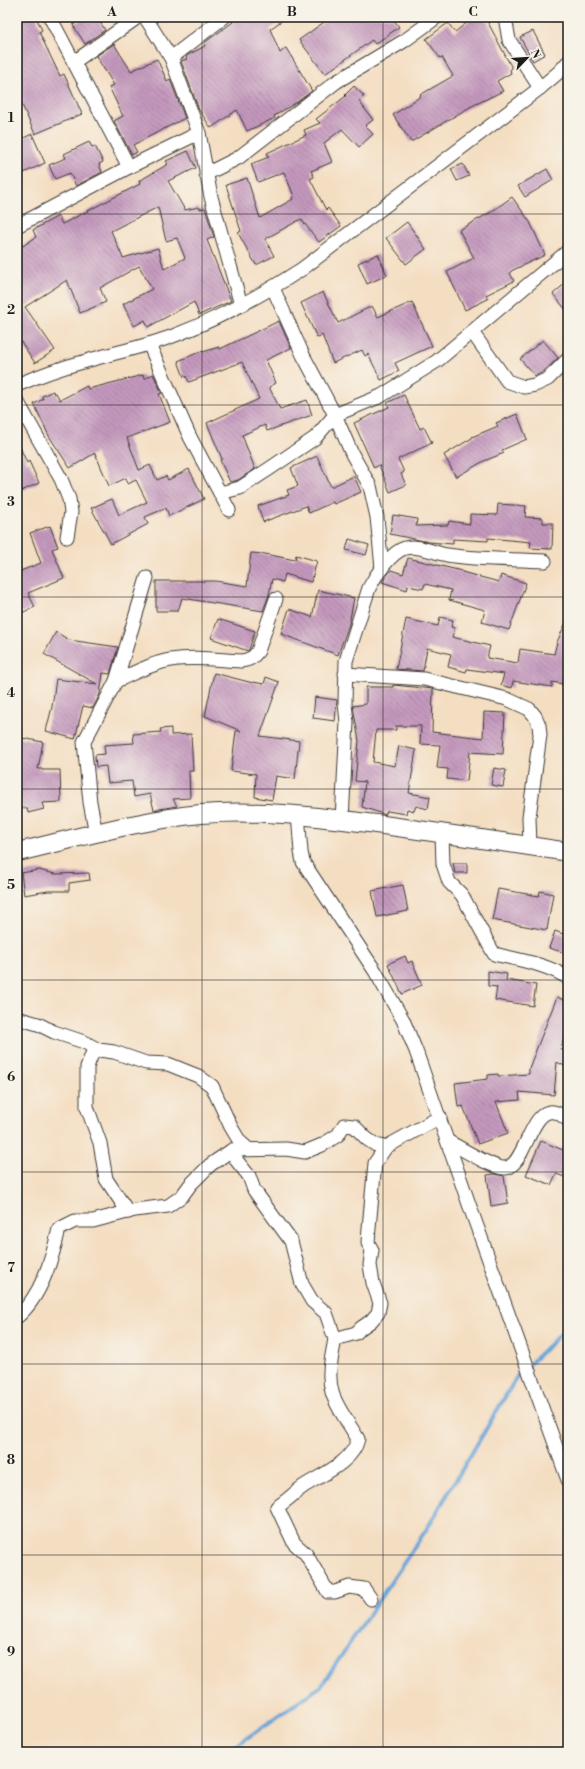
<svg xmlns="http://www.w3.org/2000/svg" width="585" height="1769" font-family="'Libre Bodoni',serif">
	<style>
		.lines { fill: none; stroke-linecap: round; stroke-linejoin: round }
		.stream { stroke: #67a5d9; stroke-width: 4 }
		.building { fill: url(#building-back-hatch); fill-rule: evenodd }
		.minor-casing { stroke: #3c3935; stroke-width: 15 }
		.secondary-casing { stroke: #3c3935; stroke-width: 20 }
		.minor { stroke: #fff; stroke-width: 13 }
		.secondary { stroke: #fff; stroke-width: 18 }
		.grid { fill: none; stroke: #1c1c1c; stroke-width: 1; stroke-opacity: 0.55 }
		.neatline { fill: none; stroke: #1c1c1c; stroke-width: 1.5 }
		.grid-label { font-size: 13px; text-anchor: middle; font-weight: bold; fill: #1c1c1c }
	</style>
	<defs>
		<pattern id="building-back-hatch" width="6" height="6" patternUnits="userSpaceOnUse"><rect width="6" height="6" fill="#c498bd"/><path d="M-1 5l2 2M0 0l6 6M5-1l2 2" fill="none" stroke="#9e7b99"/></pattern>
	</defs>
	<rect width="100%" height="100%" fill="#f7f3e8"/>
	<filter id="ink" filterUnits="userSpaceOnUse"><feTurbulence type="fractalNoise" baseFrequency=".025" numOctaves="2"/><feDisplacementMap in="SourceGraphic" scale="8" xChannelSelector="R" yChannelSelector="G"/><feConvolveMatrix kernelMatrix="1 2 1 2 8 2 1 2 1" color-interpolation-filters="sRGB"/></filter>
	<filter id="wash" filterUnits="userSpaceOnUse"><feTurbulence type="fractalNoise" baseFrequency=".012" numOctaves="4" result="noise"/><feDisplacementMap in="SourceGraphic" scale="16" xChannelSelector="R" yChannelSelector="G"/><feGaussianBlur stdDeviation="0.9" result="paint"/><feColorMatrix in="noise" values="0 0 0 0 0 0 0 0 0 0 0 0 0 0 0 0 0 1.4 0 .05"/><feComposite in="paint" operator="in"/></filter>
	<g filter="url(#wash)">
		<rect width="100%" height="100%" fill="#f4dec2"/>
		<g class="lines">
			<polyline class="stream" points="227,1752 321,1686 428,1527 518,1375 568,1327"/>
		</g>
		<g id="blocks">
			<g class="building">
				<polygon points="17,17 36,17 42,30 39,32 60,76 64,74 82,114 35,134 18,96 21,95 17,87"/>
				<polygon points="84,17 97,17 105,30 85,44 73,25"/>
				<polygon points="238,17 287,17 270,29 280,53 286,48 312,91 297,102 274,116 275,118 247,131 237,110 211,128 199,110 181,61 187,59 186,57 188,55 205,46 204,43 233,22 232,20"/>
				<polygon points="331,17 392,17 399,27 375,44 372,40 325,74 299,40"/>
				<polygon points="474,17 485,17 512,68 510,70 511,73 497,81 503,91 470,107 411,142 393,115 421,96 420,95 453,76 442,57 440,58 426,39 448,23 455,32"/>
				<polygon points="533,31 545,54 533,61 520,37"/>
				<polygon points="114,44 131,71 157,59 167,81 170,79 185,118 133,145 137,152 132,155 114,121 123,116 109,87 114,85 96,56"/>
				<polygon points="354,86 364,96 359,101 373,120 365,126 373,134 359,147 342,129 324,143 332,162 311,171 314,177 310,179 326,210 328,208 341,226 319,242 301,219 265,239 274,256 256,265 238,233 241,231 226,185 247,178 260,218 293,199 292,197 294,196 284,172 258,182 251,164 269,157 267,153 306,135 304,130 320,123 316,119 346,96 345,95"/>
				<polygon points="32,134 45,163 17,176 17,141"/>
				<polygon points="89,142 92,147 95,146 103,162 99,164 102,172 76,186 70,173 55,179 49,165 66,158 64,154"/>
				<path d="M188 151 196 168 168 181 185 210 199 207 200 209 205 208 214 237 207 240 231 301 199 315 194 302 148 327 145 320 134 326 123 304 152 289 139 266 100 288 106 302 80 313 67 280 25 307 55 350 35 363 17 336V250L36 237 33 230 58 216 62 224 72 219 140 184 139 181 168 164 166 161ZM158 207 166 241 177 238 185 258 164 269 158 248 123 258 111 231Z"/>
				<polygon points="463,164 469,176 457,181 451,169"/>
				<polygon points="547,169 553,180 525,197 518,186"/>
				<polygon points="512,197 530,222 545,255 511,271 510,273 514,281 486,295 488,299 465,310 447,272 474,258 459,230 491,212"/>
				<polygon points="407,222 426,249 406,264 386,238"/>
				<polygon points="378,254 387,275 367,284 358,263"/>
				<polygon points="568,281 568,312 553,294"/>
				<polygon points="323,292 338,323 372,306 378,317 412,302 432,346 395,363 399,371 381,380 368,354 365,356 362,350 333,363 322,335 317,338 301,303"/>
				<polygon points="279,321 291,348 266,360 276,383 269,387 280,409 307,400 312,415 267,431 265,425 242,435 255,469 238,480 230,482 220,460 222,459 207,423 259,399 242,362 189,382 186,376 184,377 178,361 202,351 203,352 219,347 220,349"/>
				<polygon points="543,340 558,358 543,372 535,376 520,359"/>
				<polygon points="153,374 162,393 159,394 170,422 127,438 139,470 150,465 157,480 166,476 168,480 189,469 204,499 169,516 166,508 145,517 148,524 111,544 91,508 112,499 119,515 147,502 136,480 128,484 126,478 109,486 95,453 70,468 49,436 34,404 43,399 42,396 53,391 54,394 56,393 60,400 87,386 88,389 143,375 144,379"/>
				<polygon points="404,395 420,429 424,427 432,443 398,459 404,472 401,474 406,485 390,492 379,465 374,468 354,423 389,407 387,403"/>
				<polygon points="517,414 527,439 502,450 504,453 484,461 456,477 444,455 472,438 472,437 498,426 496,423"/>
				<polygon points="17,440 27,463 29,461 39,483 17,493"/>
				<polygon points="317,456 331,487 354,476 361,492 334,504 333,502 309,513 306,506 263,522 258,506 289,495 287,490 298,486 291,468"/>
				<polygon points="498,504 526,506 525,517 543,518 543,523 553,523 552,549 530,548 531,542 488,538 488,541 453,539 453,544 429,542 390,534 393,515 417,519 416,526 448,525 449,521 470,524 470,514 497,515"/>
				<polygon points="50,526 58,547 52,549 64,578 28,593 35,607 17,615 17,570 18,572 41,563 30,533"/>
				<polygon points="349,539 369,545 366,555 346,550"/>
				<polygon points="251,553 265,554 295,560 296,555 317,561 311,582 285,574 283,582 272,579 269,595 263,611 182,598 178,611 156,611 156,581 215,581 247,586"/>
				<polygon points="408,558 462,571 462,572 499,582 501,575 526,583 509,630 482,622 485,610 449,600 451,590 425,584 423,589 408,586 407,590 382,582 391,570 403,574"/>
				<polygon points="318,590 354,598 349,624 338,655 281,634 289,609 312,617"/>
				<polygon points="440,617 453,620 451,627 455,628 452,637 490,646 487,658 518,663 520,649 554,654 557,642 568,618 568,685 552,682 552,687 513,681 512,688 501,685 504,674 467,669 466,672 448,667 451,654 427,648 423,671 396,669 406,619 438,626"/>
				<polygon points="218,619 255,631 249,650 248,651 211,638"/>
				<polygon points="56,632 69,640 118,647 110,674 103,673 100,694 93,708 83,706 75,739 46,731 52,707 56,679 97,684 44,654"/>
				<polygon points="214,673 253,683 253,682 264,684 266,677 279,682 260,736 299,741 295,779 276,776 272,800 255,797 256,774 231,771 236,731 241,731 205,716"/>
				<polygon points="393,685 433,689 432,732 483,738 484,712 505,713 503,754 470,752 467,781 447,779 448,769 437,768 440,745 420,744 421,726 396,726 396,730 376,730 373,762 395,766 399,746 416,750 409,793 430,797 428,809 416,806 414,811 407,809 406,814 387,811 385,815 383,814 362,807 365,782 355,781 359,741 353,706 366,704 366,687 393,687"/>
				<polygon points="315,697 337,700 335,721 313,718"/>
				<polygon points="171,728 171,735 191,734 193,771 189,771 190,798 173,799 177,806 154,810 150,794 134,797 132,781 108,783 106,766 96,767 95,755 105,754 104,745 134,743 133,734 161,732 160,729"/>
				<polygon points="17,737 43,742 38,769 42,769 42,770 60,770 61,802 42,803 44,809 28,813 27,808 17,808"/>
				<polygon points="494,768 506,770 503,787 491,785"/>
				<polygon points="453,863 467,863 467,873 455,873"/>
				<polygon points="39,870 55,874 89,873 90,880 69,883 69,891 48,891 24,895 21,873"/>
				<polygon points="403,885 408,911 377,917 372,891"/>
				<polygon points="498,889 539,896 540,891 553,894 547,930 492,920"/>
				<polygon points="555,931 568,936 568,954 549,948"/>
				<polygon points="405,956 408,963 412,961 422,985 402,994 388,964"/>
				<polygon points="488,971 507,974 506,980 536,985 533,1006 495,1000 497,987 488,986"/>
				<polygon points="557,997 568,1002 568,1029 560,1049 568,1053 568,1068 557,1062 554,1095 519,1092 520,1100 496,1102 508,1133 478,1144 463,1106 458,1107 455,1083 488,1079 488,1075 498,1074 498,1076 529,1074 529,1068"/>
				<polygon points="541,1141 568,1152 568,1178 556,1174 551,1185 526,1175"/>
				<polygon points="495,1174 504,1176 508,1203 491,1206 487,1175"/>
			</g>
		</g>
	</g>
	<g filter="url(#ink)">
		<use href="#blocks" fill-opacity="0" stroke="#3c3935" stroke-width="1"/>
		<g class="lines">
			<defs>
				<g id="minor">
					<polyline points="50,17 129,167"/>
					<polyline points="145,17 171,58 199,133 211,197 241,305"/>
					<polyline points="505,17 509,40 540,88"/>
					<polyline points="171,58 224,17"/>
					<polyline points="74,62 138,17"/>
					<polyline points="206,174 238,158 336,82 404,41 437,17"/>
					<polyline points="17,226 129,167 199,133"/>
					<polyline points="273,288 303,355 335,415 352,454 370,486 377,517 382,568"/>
					<polyline points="472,332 507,381 524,387 535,385 548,379 568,359"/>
					<polyline points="149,344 190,437 229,510"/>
					<path d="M17 385C38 376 60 368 83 362 113 353 144 347 173 336 218 319 262 295 302 269L540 88 559 72 568 62"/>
					<polyline points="17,401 61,479 69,499 71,512 67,537"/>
					<polyline points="220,493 240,488 269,469 315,438 335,415 381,396 437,361 568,251"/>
					<polyline points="345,674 424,679 507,699 529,709 535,716 539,725 540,735 529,817 530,846"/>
					<path d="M116 681C134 673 152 663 171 660 194 656 219 660 241 661 249 660 253 658 258 651L276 599"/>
					<polyline points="298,814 301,852 303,862 375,971 403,1020 416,1051 470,1207 568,1480"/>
					<path d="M342 820 347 722 345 703 346 661 369 588C375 576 391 552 405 548 418 544 434 553 447 555 479 560 513 559 545 561"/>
					<path d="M442 833 443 864 449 882 462 895 494 954C519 960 547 964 568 978"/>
					<polyline points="96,834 90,802 84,742 116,681 147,578"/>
					<polyline points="17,1018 38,1024 54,1032 84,1042 99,1050 114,1052 146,1063 168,1064 198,1076 212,1086 231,1127 240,1142 248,1149"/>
					<polyline points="99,1050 92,1054 87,1067 87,1107 100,1143 106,1179 128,1212"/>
					<path d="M449 1142C461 1148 492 1168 504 1168 525 1169 530 1107 554 1112 559 1113 564 1117 568 1120"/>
					<polyline points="232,1150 237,1161 249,1176 254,1190 291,1241 302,1284 312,1301 326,1313 335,1339"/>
					<path d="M17 1317C41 1297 52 1259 59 1229L75 1221H93L135 1210 168 1206 182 1196 190 1185 210 1165 232 1150 286 1149 305 1152 322 1145 338 1135 344 1125 354 1126 367 1139 376 1145 386 1147 440 1117"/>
					<path d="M371 1599 364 1589 349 1587 335 1592H328L306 1554 294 1543 277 1507C287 1501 295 1492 304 1486 323 1474 353 1462 358 1439 350 1425 336 1407 332 1392 327 1374 332 1356 335 1339L356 1333 361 1328 371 1321 378 1313 380 1303 373 1283 370 1265 372 1250 368 1243 369 1228 375 1163 386 1147"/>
				</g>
				<path id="secondary" d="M17 852C78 838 139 820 201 814 259 809 318 817 376 824 440 833 504 842 568 852"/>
			</defs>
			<use href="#minor" class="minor-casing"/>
			<use href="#secondary" class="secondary-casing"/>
			<use href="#minor" class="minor"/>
			<use href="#secondary" class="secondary"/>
		</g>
	</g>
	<path class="grid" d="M202 17V1752M383 17V1752M17 214H568M17 405H568M17 597H568M17 789H568M17 980H568M17 1172H568M17 1364H568M17 1555H568"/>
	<rect width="585" height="1769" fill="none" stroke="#f7f3e8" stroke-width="44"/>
	<g transform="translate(527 58) rotate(65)" stroke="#f7f3e8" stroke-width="3" paint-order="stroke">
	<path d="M0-3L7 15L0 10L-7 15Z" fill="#1c1c1c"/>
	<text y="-6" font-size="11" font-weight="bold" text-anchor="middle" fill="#1c1c1c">N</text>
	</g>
	<rect x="22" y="22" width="541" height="1725" class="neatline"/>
	<g class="grid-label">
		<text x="112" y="16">A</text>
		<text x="292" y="16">B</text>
		<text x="473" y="16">C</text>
		<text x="11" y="122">1</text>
		<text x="11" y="314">2</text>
		<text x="11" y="506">3</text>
		<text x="11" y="697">4</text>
		<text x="11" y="889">5</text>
		<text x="11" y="1081">6</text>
		<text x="11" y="1272">7</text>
		<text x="11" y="1464">8</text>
		<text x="11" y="1656">9</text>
	</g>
</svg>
